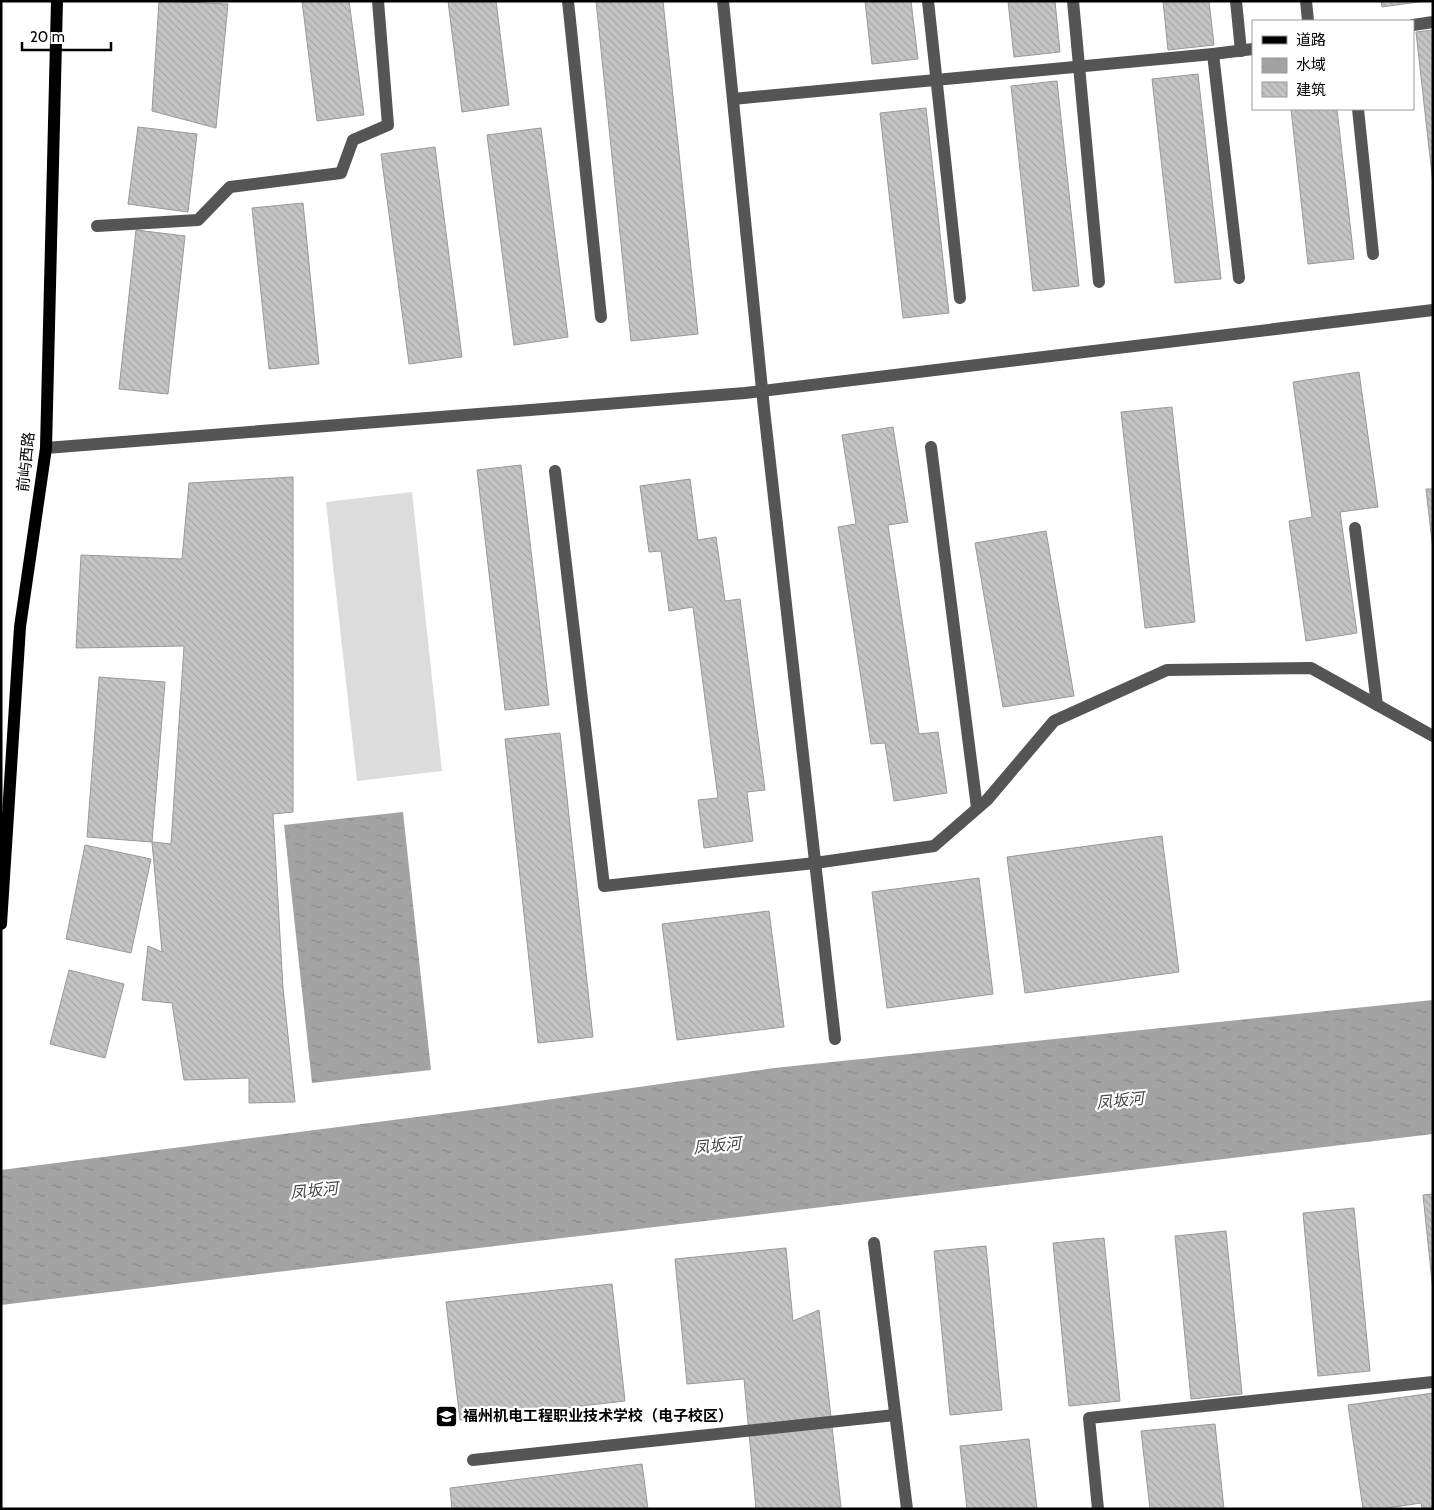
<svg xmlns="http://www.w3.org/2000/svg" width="1434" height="1510" font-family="Cabin,'Noto Sans SC',sans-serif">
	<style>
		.grass { fill: #dcdcdc }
		.water { fill: url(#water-ripples) }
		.building { fill: url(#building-back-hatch); stroke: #999 }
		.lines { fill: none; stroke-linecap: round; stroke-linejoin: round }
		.minor { stroke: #555; stroke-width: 12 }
		.major { stroke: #000; stroke-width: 12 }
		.labels { text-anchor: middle; stroke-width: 4.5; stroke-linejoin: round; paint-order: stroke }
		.street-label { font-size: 15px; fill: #000; stroke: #fff }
		.poi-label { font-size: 15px; font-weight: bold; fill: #000; stroke: #fff; text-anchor: start }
		.water-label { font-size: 16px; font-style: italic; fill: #444; stroke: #fff }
	</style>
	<defs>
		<pattern id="water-ripples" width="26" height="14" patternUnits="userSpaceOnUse" patternTransform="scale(1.25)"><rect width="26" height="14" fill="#a3a3a3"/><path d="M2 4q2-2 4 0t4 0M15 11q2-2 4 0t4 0" fill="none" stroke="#8b8b8b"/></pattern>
		<pattern id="building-back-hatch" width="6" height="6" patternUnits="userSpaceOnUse" patternTransform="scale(1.25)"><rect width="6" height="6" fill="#c4c4c4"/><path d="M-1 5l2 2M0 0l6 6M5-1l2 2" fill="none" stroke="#a7a7a7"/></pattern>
	</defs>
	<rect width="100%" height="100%" fill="#fff"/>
	<polygon class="grass" points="412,492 442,771 357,781 326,502"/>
	<g class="water">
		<polygon points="403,812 431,1070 312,1083 284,825"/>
		<polygon points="1433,1000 1433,1134 1,1305 1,1170 503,1106 774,1068"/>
	</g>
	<g class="building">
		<polygon points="159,1 228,4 216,128 152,111"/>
		<polygon points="302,1 349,1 364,115 317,121"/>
		<polygon points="448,1 496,1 509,105 462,112"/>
		<polygon points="596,1 663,1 698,334 631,341"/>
		<polygon points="865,1 911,1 918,59 872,64"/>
		<polygon points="1008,1 1055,1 1060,52 1014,57"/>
		<polygon points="1163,1 1209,1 1214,45 1168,50"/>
		<polygon points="1381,1 1425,1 1382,7"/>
		<polygon points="1433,30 1433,184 1416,32"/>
		<polygon points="1198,74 1221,279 1175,283 1152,79"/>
		<polygon points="1057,81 1079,286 1033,291 1011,86"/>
		<polygon points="926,108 949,313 903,318 880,113"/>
		<polygon points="1291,109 1337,109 1354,259 1308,264"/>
		<polygon points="138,127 197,134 188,212 128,204"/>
		<polygon points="541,128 568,337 514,345 487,135"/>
		<polygon points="435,147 462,357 409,364 381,154"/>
		<polygon points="303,203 319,364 269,369 252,208"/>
		<polygon points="136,230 185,236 168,394 119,389"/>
		<polygon points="1359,372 1378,507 1340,512 1357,633 1306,641 1289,521 1312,517 1293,382"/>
		<polygon points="1172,407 1195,622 1145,628 1121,412"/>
		<polygon points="893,427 908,522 888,525 919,734 938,732 947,793 894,801 885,743 871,744 838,527 856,524 842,435"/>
		<polygon points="521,465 549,705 505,710 477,470"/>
		<polygon points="293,477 293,812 273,814 283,988 295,1102 249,1103 249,1078 184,1080 172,1003 142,1000 148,946 162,952 152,842 171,844 184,646 76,648 81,555 182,559 189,483"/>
		<polygon points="690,479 698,540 716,537 725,601 740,599 765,790 747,792 753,841 704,848 698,800 718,798 693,607 669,611 661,551 649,552 640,486"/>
		<polygon points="1426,489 1433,489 1433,550"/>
		<polygon points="1046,531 1074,696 1003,707 975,543"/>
		<polygon points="99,677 165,682 152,842 87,837"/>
		<polygon points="560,733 593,1037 538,1043 505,739"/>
		<polygon points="1162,836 1179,972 1025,993 1007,857"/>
		<polygon points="85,845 151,859 131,953 66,939"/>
		<polygon points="979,878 993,994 887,1008 872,892"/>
		<polygon points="769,911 784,1027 677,1040 662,924"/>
		<polygon points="69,970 124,984 105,1058 50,1044"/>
		<polygon points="1433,1194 1433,1291 1423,1195"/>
		<polygon points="1354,1208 1370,1371 1318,1376 1303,1213"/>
		<polygon points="1226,1231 1242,1394 1191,1399 1175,1236"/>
		<polygon points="1104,1238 1120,1401 1069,1406 1053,1243"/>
		<polygon points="986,1246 1002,1410 950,1415 934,1251"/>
		<polygon points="786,1248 793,1321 819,1310 841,1507 835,1509 756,1509 744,1379 687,1384 675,1259"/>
		<polygon points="612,1284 625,1401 460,1420 446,1302"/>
		<polygon points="1433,1393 1433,1509 1422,1509 1421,1503 1381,1509 1363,1509 1348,1405"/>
		<polygon points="1215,1424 1224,1509 1150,1509 1141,1431"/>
		<polygon points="1029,1439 1037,1509 967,1509 960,1446"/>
		<polygon points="642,1464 648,1509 452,1509 450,1488"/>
	</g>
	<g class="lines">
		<g class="minor">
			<polyline points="568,1 601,317"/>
			<polyline points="723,1 764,409 835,1039"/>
			<polyline points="928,1 960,298"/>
			<polyline points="1073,1 1099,282"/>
			<polyline points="1236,1 1241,51"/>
			<polyline points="1306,1 1308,21"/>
			<polyline points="1413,25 1433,22"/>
			<polyline points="1213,54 1239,278"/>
			<polyline points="733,99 1213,54 1253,49"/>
			<polyline points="1358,109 1373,254"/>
			<polyline points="97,226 198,220 230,187 341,173 353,140 388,125 378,1"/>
			<polyline points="931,447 977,808"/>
			<polyline points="46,448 745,393 1433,310"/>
			<polyline points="555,471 604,886 815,863 934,846 987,800 1054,721 1167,670 1311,668 1433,736"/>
			<polyline points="1355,528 1377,705"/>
			<polyline points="874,1243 907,1509"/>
			<polyline points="473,1460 895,1415"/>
			<polyline points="1098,1509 1089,1418 1433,1382"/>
		</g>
		<polyline class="major" points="1,924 20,627 46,448 57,1"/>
	</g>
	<defs>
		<symbol id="school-square" viewBox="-11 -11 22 22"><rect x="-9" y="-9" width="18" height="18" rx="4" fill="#000" stroke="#fff"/><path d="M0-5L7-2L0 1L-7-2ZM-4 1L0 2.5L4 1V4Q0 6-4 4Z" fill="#fff"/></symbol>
	</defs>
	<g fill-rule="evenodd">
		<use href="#school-square" x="434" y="1404" width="25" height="25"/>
	</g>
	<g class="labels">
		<g class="street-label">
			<text transform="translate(26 462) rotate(-84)" y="5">前屿西路</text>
		</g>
		<g class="poi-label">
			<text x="463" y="1421">福州机电工程职业技术学校（电子校区）</text>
		</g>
		<g class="water-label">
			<text transform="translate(1120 1100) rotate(-6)" y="6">凤坂河</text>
			<text transform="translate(717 1145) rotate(-6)" y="6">凤坂河</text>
			<text transform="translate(314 1190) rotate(-6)" y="6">凤坂河</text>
		</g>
	</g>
	<rect width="1434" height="1510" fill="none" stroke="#000000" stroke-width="5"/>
	<rect x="1252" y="20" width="162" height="90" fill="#ffffff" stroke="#999999"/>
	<rect x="1262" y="36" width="25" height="8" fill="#000000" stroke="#999999"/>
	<text x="1296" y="45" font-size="15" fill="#000000">道路</text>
	<rect x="1262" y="58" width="25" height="15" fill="url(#water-ripples)" stroke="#999999"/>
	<text x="1296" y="70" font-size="15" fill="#000000">水域</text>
	<rect x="1262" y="82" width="25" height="15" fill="url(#building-back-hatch)" stroke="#999999"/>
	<text x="1296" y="95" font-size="15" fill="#000000">建筑</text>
	<path d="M22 42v8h89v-8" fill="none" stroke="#000000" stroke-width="2.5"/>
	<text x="30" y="42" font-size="15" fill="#000000" stroke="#ffffff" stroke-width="4" paint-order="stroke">20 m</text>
</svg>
